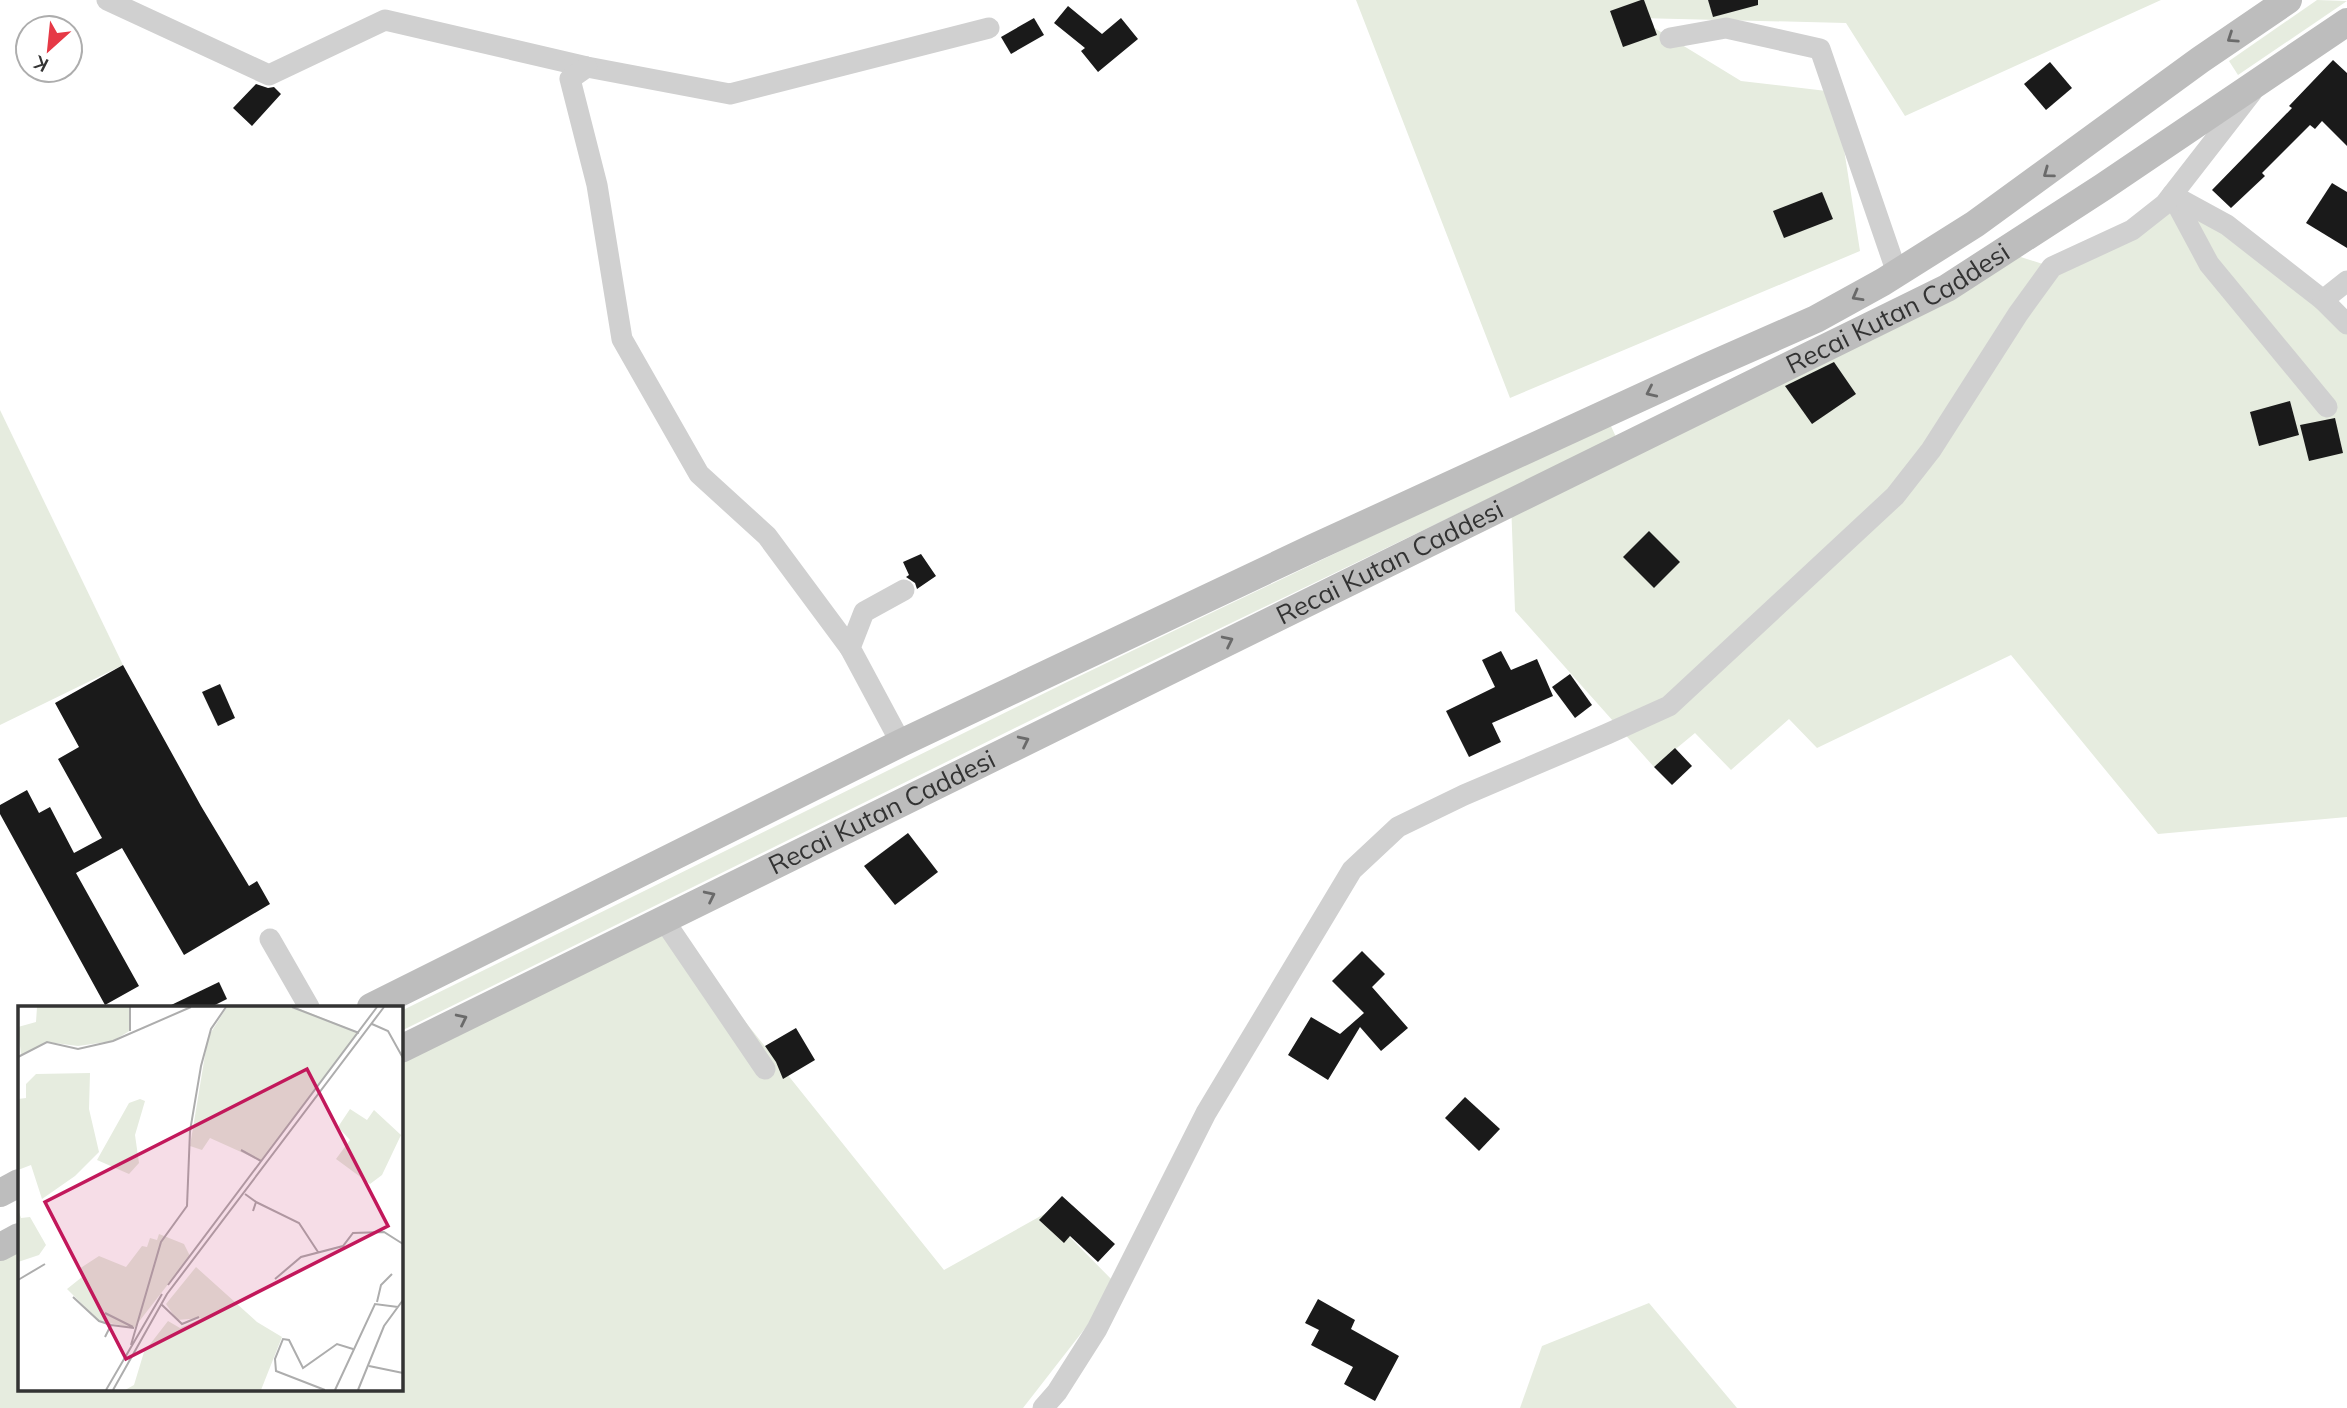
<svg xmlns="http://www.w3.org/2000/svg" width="2347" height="1408" font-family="Mulish,sans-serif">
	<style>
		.green { fill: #e6ecdf }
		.building { fill: #1a1a1a }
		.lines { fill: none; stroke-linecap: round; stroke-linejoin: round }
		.minor { stroke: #d0d0d0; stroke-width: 21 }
		.secondary { stroke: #bdbdbd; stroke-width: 28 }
		.oneway { stroke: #6a6a6a }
		.labels { text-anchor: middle; stroke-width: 7; stroke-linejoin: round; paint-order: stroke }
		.street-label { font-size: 26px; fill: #333; stroke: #fff }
		.inset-road { fill: none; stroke: #adadad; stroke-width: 2 }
		.view { fill: #c2185b; fill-opacity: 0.15; stroke: #c2185b; stroke-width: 3.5 }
		.inset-edge { fill: none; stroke: #333; stroke-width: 3.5 }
	</style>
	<rect width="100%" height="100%" fill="#fff"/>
	<g class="green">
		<polygon points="1356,0 2161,0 1905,116 1846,23 1638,18 1741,81 1835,92 1860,251 1510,398"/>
		<polygon points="2317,0 2347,1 2238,75 2229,61"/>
		<polygon points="2172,195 2347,330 2347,817 2158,834 2011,655 1817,748 1789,719 1731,770 1695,733 1654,767 1515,611 1511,502 2005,252 2052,267"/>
		<polygon points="0,410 123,665 0,725"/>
		<polygon points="1609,422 1616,437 1078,697 401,1031 401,1011 1065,683"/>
		<polygon points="663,919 944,1270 1046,1213 1118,1286 1023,1408 0,1408 0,1245 19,1236 19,1389 401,1389 401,1048"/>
		<polygon points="1649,1303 1737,1408 1520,1408 1542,1346"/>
	</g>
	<g class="building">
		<polygon points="1641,0 1644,0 1657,35 1623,47 1610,11"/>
		<polygon points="1708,0 1758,0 1758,5 1713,17"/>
		<polygon points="1068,6 1102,34 1121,18 1138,39 1098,72 1081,51 1085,48 1054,23"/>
		<polygon points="1034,18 1044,35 1011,54 1001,37"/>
		<polygon points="2333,60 2347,73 2347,146 2322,121 2315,129 2310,125 2262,173 2265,176 2231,208 2212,190 2292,108 2289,106"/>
		<polygon points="2050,62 2072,88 2046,110 2024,84"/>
		<polygon points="256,84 268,88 274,87 281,94 252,126 233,108"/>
		<polygon points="2332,183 2347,192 2347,248 2306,223"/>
		<polygon points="1822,192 1833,219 1784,238 1773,211"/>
		<polygon points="1834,362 1856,394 1812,424 1785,386"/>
		<polygon points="2290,401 2299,435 2259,446 2250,412"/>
		<polygon points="2335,418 2343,453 2309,461 2300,425"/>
		<polygon points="1649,531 1680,562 1654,588 1623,557"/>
		<polygon points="921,554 936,576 917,589 915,583 906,577 909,575 903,562"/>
		<polygon points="1501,651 1511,670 1537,659 1553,696 1492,723 1501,742 1469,757 1446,711 1495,687 1482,660"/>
		<polygon points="123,665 201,806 249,886 257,881 270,904 184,955 122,848 76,873 139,986 105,1005 0,814 0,805 27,790 39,813 50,807 74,853 102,838 58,759 79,747 55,703"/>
		<polygon points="1570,674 1592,705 1575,718 1552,687"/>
		<polygon points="220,684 235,718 218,726 202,692"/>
		<polygon points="1675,748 1692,766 1672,785 1654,767"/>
		<polygon points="908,833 938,872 895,905 864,866"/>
		<polygon points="1362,951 1385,974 1372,987 1408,1028 1381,1051 1360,1027 1328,1080 1288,1055 1311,1017 1340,1034 1364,1013 1332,981"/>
		<polygon points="219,982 227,999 211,1007 167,1007"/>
		<polygon points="796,1028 815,1060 783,1079 776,1062 765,1046"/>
		<polygon points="1465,1097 1500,1129 1479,1151 1445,1118"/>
		<polygon points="1062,1196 1115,1244 1098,1262 1070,1236 1064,1243 1039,1220"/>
		<polygon points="1318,1299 1355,1320 1351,1329 1399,1356 1375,1401 1344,1384 1353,1367 1311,1345 1319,1330 1305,1323"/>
	</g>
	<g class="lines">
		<g class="minor">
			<polyline points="107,0 269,75 385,20 587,67 730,94 989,28"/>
			<polyline points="1670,38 1726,28 1820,49 1897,273"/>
			<polyline points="587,67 570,79 597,185 622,339 699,474 767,536 850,648"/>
			<polyline points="2172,195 2209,264 2327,407"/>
			<polyline points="2172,195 2227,225 2323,300 2347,281"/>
			<polyline points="2323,300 2347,324"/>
			<polyline points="901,743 850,648 864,612 904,590"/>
			<polyline points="663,919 765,1069"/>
			<polyline points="270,939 309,1007"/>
			<polyline points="1043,1408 1057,1392 1097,1329 1206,1113 1352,870 1398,827 1464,795 1607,734 1669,706 1895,496 1931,450 2018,314 2052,267 2132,230 2165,204 2252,92"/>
		</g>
		<g class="secondary">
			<polyline points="371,1007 901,743 1313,548 1707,367 1816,319 1883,282 1975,224 2200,60 2288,0"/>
			<path id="s1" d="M401 1049 1947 288 2103 187 2347 22"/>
			<polyline points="0,1193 19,1183"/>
			<polyline points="0,1247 19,1237"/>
		</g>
	</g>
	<defs><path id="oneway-chevron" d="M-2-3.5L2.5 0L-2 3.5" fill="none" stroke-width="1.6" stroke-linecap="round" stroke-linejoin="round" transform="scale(1.75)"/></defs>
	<g class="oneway">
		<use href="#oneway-chevron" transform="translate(2232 38) rotate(146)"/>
		<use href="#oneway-chevron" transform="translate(2048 173) rotate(144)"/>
		<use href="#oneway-chevron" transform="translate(1857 296) rotate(151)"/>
		<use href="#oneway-chevron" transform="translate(1651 392) rotate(155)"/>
		<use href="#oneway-chevron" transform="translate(1228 641) rotate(-26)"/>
		<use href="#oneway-chevron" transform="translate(1024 741) rotate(-26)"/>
		<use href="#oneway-chevron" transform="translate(710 896) rotate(-26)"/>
		<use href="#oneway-chevron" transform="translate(462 1019) rotate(-26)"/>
	</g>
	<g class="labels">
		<g class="street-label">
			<text dy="9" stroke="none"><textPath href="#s1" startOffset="1670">Recai Kutan Caddesi</textPath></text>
			<text dy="9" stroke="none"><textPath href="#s1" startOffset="1102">Recai Kutan Caddesi</textPath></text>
			<text dy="9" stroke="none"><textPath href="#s1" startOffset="536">Recai Kutan Caddesi</textPath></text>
		</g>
	</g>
	<g transform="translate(18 1006)">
		<rect width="385" height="385" fill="#fff"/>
		<path d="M19 1H112L113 24 95 35 60 40 29 36 3 49 0 21 18 16ZM209 1H277L340 26 243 155 192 132 184 144 172 140 190 31ZM72 67 71 103 81 146 57 170 24 193 13 159 0 164V93L8 92V78L18 68ZM122 93 127 95 117 129 121 157 111 168 79 154 111 97ZM332 103 349 114 356 104 383 129 364 169 352 178 318 153 332 134 320 121ZM0 203 3 212 12 211 28 239 21 249 0 256ZM141 228 166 238 172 250 116 322 81 315 49 283 64 271 61 263 81 250 108 261 124 240 129 241 132 232 139 234ZM178 261 239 316 264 331 243 384H107L116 379 126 346 150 315 162 322 184 312 159 314 148 298Z" fill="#e6ecdf"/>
		<path class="inset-road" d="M274 1 341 27M354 18 370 25 385 52M112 25V1M0 51 29 36 60 43 95 35 173 1M223 144 243 155M227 188 238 196 235 205M238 196 281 217 300 246M257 273 283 251 325 240 335 227 366 226 385 238M0 274 27 258M150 279 359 1M55 291 81 315 93 319M359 296 363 279 374 268M143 298 164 318 181 311M87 307 115 321M87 331 93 319 116 322M113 339 143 236 169 200 172 125 183 60 193 23 208 1M351 360 385 367M88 384 144 288M95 384 149 288 366 1M307 384 258 365 257 353 265 333 271 334 285 362 319 338 335 343M317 384 357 298 380 301M340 384 366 320 385 294"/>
		<path class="view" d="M289 63 370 220 108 353 27 196Z"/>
		<rect width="385" height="385" class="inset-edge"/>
	</g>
	<g transform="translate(49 49) rotate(207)"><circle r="33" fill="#ffffff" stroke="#adadad" stroke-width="2"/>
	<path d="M0-5L12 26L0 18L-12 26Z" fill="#e63946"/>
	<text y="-10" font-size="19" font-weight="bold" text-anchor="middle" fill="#333333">K</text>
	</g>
</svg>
